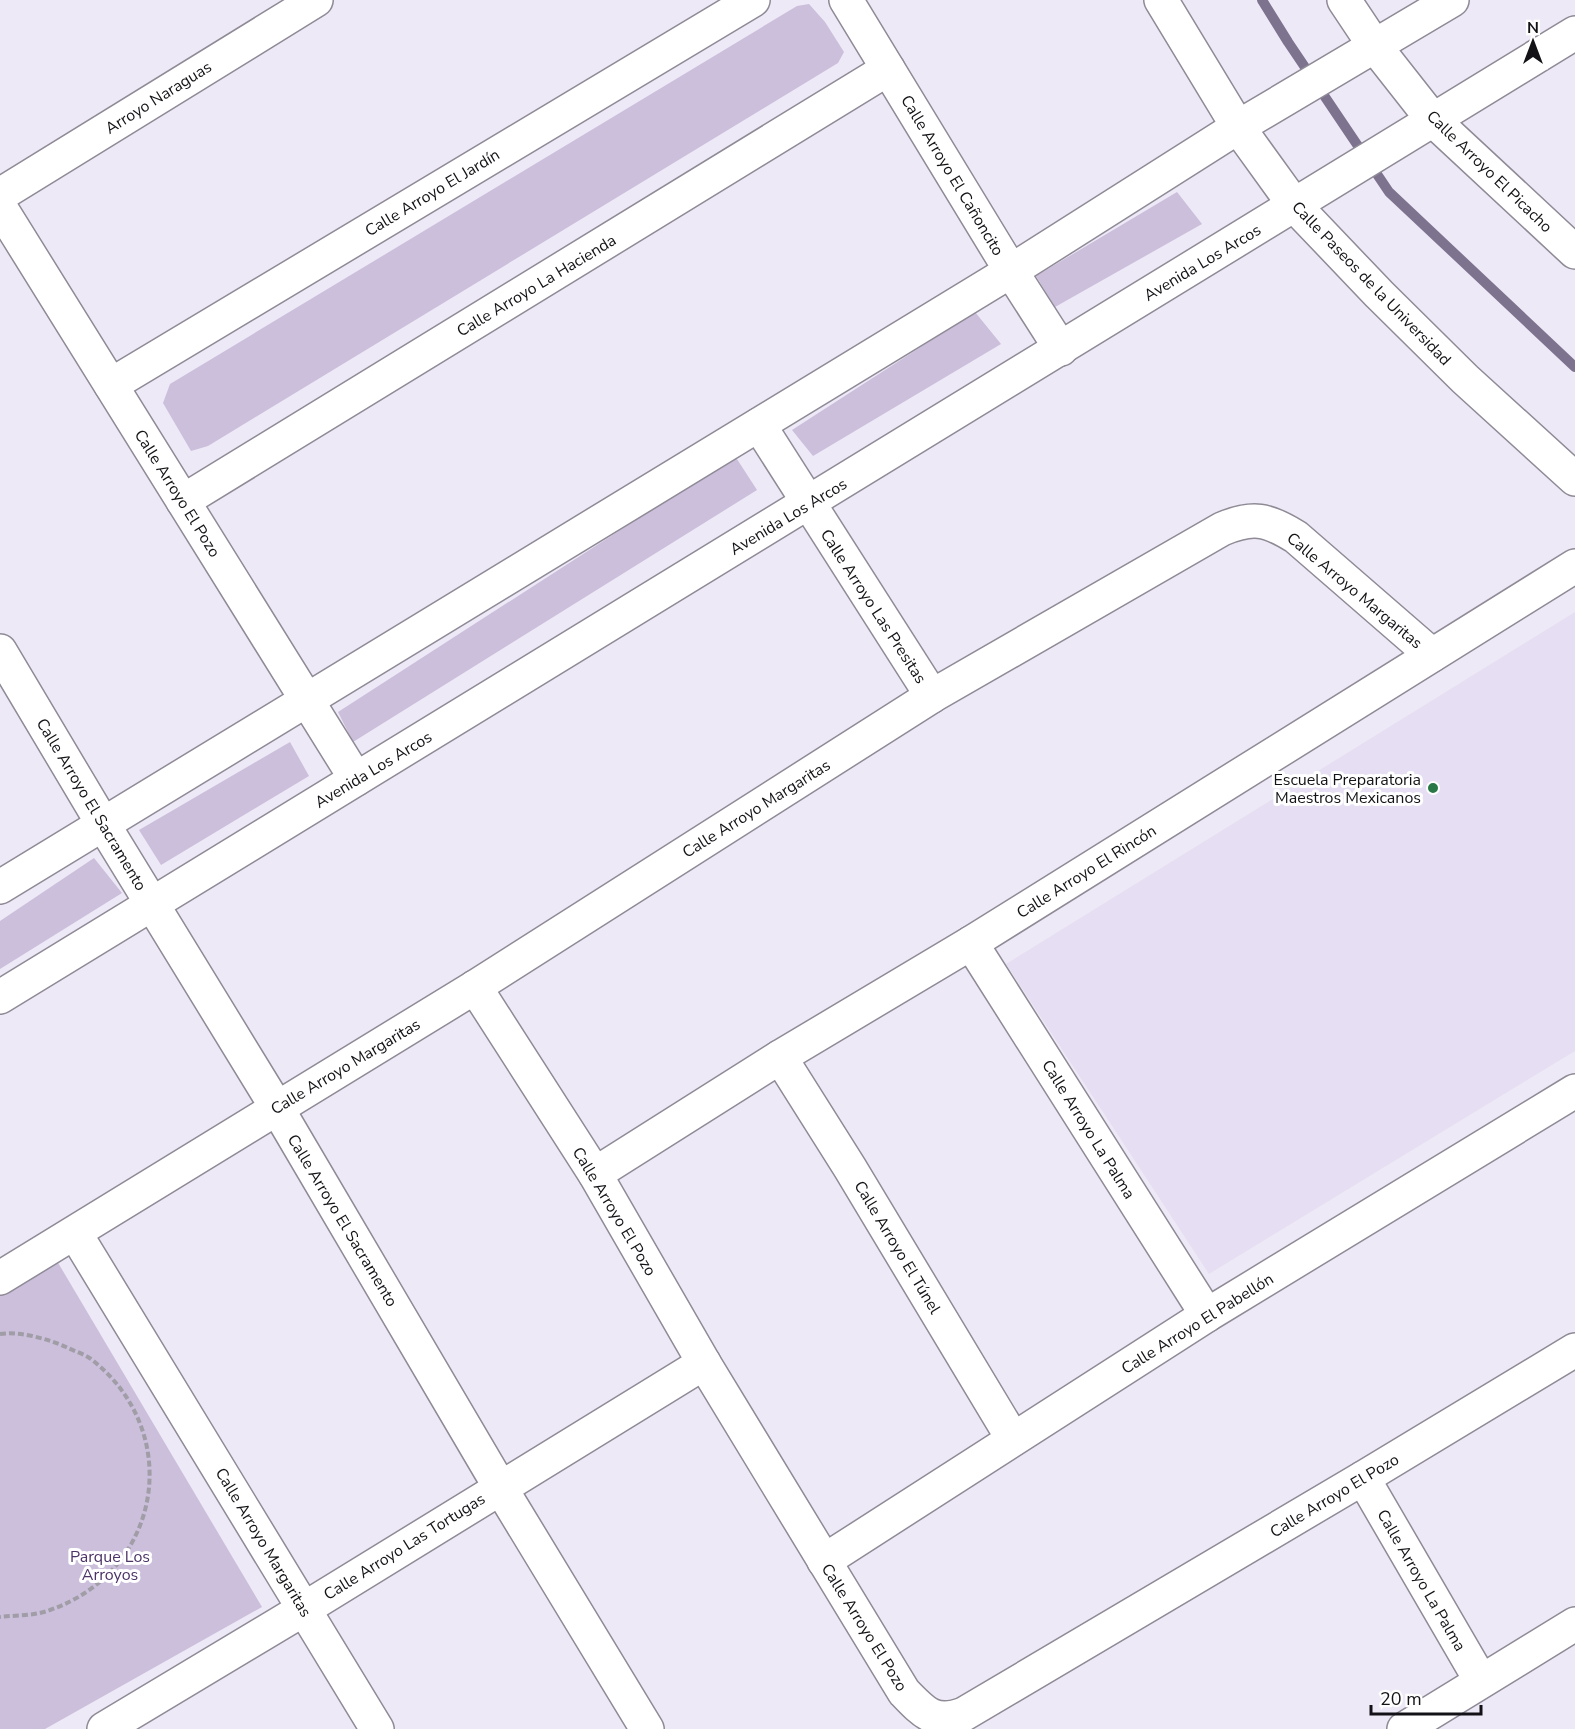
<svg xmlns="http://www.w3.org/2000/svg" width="1575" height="1729" font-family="'Nunito Sans',sans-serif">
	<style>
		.built { fill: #e6def2 }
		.green { fill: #cbbfdc }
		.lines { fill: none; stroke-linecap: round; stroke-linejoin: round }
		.stream { stroke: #7e738f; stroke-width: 10 }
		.minor-casing { stroke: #8f8a96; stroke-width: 36 }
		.path { stroke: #a09da6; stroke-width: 4; stroke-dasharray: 6 3; stroke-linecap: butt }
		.minor { stroke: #fff; stroke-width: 33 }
		.poi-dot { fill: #297747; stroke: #fff; stroke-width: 2 }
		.labels { text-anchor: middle; stroke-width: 6; stroke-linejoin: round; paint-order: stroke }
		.street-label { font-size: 16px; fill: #131216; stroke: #fff }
		.poi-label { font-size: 16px; fill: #131216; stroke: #fff; text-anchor: end }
		.park-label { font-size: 16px; fill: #4c3467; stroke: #fff }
	</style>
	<rect width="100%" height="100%" fill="#eee9f6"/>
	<polygon class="built" points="1575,612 1575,1051 1209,1274 1006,964"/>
	<g class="green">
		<polygon points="809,4 825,22 844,52 838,63 208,446 191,451 163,403 170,384 797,6"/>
		<polygon points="1177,192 1202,224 1055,307 1036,276"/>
		<polygon points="975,312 1001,344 813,456 792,430"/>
		<polygon points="735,456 757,490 353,742 338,712"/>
		<polygon points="290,742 309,776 161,865 139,830"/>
		<polygon points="94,858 122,893 0,969 0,921"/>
		<polygon points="57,1261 262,1607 45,1729 0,1729 0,1294"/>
	</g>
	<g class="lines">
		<polyline class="stream" points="1262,0 1288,42 1389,192 1575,367"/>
		<defs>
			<g id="minor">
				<polyline points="846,0 1011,271 1061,349"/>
				<polyline points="1161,0 1238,127 1295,206 1379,294 1465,379 1575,479"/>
				<polyline points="1344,0 1374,45 1433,120 1575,252"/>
				<polyline points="0,195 316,0"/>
				<polyline points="0,207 356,779"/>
				<polyline points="111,385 753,0"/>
				<polyline points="759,425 932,696"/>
				<polyline points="183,501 888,69"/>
				<polyline points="0,651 103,824 277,1108 500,1487 647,1729"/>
				<polyline points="0,887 1011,271 1238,127 1452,0"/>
				<polyline points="971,943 1207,1315"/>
				<path d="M475 987 595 1174 704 1363 904 1692C924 1713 935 1725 964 1714L1363 1478 1575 1350"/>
				<polyline points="0,997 1575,33"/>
				<polyline points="780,1057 850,1168 1013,1439"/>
				<polyline points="595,1174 780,1057 971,943 1575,566"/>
				<polyline points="75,1233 377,1729"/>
				<path d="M0 1278 475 987 932 696 1222 529C1253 516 1267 519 1296 537L1432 655"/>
				<polyline points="1363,1478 1481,1681"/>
				<polyline points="824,1561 1207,1315 1575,1091"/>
				<polyline points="104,1729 304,1609 704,1363"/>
				<polyline points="1404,1729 1575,1624"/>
			</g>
		</defs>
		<use href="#minor" class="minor-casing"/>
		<path class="path" d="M0 1334C20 1331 48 1339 66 1347 74 1351 84 1354 91 1359 185 1432 162 1571 50 1610 35 1616 16 1615 0 1617"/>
		<use href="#minor" class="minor"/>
	</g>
	<circle class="poi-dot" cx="1433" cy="788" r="6"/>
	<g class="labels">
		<g class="street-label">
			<text transform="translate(158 97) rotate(-32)" y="6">Arroyo Naraguas</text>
			<text transform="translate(1490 171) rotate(44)" y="6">Calle Arroyo El Picacho</text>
			<text transform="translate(953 175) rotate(59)" y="6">Calle Arroyo El Cañoncito</text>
			<text transform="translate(432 192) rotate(-31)" y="6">Calle Arroyo El Jardín</text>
			<text transform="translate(1202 262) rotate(-31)" y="6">Avenida Los Arcos</text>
			<text transform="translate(1372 283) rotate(46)" y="6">Calle Paseos de la Universidad</text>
			<text transform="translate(536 285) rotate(-31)" y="6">Calle Arroyo La Hacienda</text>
			<text transform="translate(178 493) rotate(58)" y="6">Calle Arroyo El Pozo</text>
			<text transform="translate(788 516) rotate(-31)" y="6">Avenida Los Arcos</text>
			<text transform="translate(1355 590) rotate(40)" y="6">Calle Arroyo Margaritas</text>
			<text transform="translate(874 606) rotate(57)" y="6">Calle Arroyo Las Presitas</text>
			<text transform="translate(373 769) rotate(-31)" y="6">Avenida Los Arcos</text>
			<text transform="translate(92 804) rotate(59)" y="6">Calle Arroyo El Sacramento</text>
			<text transform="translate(756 808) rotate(-32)" y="6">Calle Arroyo Margaritas</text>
			<text transform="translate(1086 871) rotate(-32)" y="6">Calle Arroyo El Rincón</text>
			<text transform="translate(345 1066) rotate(-31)" y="6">Calle Arroyo Margaritas</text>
			<text transform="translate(1089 1129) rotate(58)" y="6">Calle Arroyo La Palma</text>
			<text transform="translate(615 1211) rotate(59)" y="6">Calle Arroyo El Pozo</text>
			<text transform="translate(343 1220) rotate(59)" y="6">Calle Arroyo El Sacramento</text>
			<text transform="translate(898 1247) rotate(59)" y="6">Calle Arroyo El Túnel</text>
			<text transform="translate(1197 1323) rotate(-32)" y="6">Calle Arroyo El Pabellón</text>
			<text transform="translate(1334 1495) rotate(-31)" y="6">Calle Arroyo El Pozo</text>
			<text transform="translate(264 1542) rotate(59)" y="6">Calle Arroyo Margaritas</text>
			<text transform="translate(404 1546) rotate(-32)" y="6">Calle Arroyo Las Tortugas</text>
			<text transform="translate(1422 1580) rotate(60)" y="6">Calle Arroyo La Palma</text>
			<text transform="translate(865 1627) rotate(58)" y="6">Calle Arroyo El Pozo</text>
		</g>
		<g class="poi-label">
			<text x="1421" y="785">Escuela Preparatoria<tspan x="1421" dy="18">Maestros Mexicanos</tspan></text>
		</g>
		<g class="park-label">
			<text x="110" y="1562">Parque Los<tspan x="110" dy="18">Arroyos</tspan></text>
		</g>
	</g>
	<g transform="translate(1533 42)" stroke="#ffffff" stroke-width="4.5" paint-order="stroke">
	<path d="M0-4.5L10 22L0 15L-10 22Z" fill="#131216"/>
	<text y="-9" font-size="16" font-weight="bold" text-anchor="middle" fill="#131216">N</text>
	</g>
	<path d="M1371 1705v9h110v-9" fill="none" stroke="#131216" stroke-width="3"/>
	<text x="1380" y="1705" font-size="18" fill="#131216" stroke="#ffffff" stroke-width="4.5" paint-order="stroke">20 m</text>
</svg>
